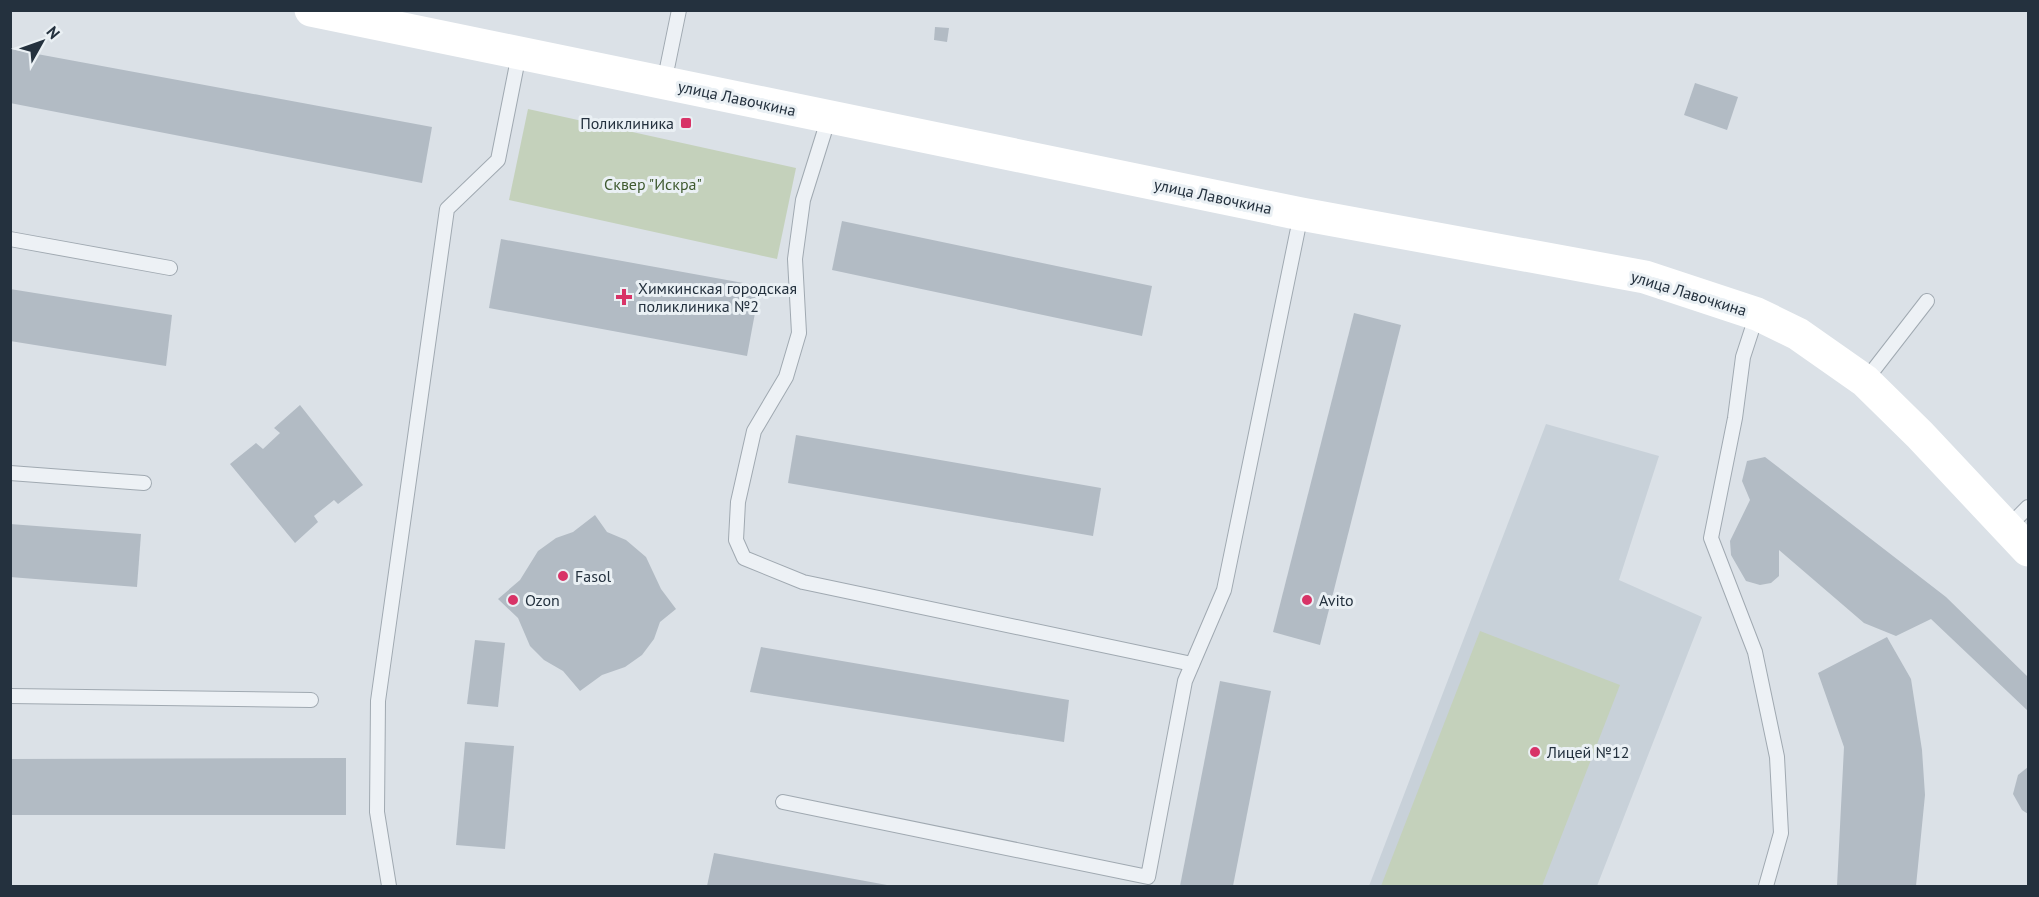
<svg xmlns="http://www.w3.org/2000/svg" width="2039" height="897" font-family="'PT Sans',sans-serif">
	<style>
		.built { fill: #c8d1d9 }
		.green { fill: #c4d1bb }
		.building { fill: #b2bbc4 }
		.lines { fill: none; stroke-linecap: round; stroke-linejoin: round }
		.lane-casing { stroke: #a0a9b1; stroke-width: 16 }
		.lane { stroke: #edf1f5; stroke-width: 14 }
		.secondary { stroke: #fff; stroke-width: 33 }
		.poi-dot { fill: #d83367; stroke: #eaf0f4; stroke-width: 2 }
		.labels { text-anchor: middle; stroke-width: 6; stroke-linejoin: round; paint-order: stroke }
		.street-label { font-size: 16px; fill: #24313e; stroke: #eaf0f4 }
		.poi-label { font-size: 16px; fill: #24313e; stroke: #eaf0f4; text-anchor: start }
		.park-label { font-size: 16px; fill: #3f5a30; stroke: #eaf0f4 }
	</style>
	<rect width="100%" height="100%" fill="#dbe1e7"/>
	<polygon class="built" points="1546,424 1659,456 1619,580 1702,617 1597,886 1369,886"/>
	<g class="green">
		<polygon points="528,109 796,168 777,259 509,200"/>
		<polygon points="1480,631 1620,685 1542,886 1381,886"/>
	</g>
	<g class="building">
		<polygon points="935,27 949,28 947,42 934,40"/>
		<polygon points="10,49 432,127 422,183 10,103"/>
		<polygon points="1695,83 1738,97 1727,130 1684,115"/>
		<polygon points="842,221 1152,286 1142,336 832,270"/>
		<polygon points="501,239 760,286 747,356 489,308"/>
		<polygon points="10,289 172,315 166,366 10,341"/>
		<polygon points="1354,313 1401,325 1320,645 1273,632"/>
		<polygon points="300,405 363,485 338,504 334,500 314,516 318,522 295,543 230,464 256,443 263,449 280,433 274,428"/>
		<polygon points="796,435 1101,488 1093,536 788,483"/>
		<polygon points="1765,457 1946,597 2028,677 2028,711 1931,619 1896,636 1864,623 1779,550 1779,576 1771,583 1760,585 1746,581 1731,555 1730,541 1750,500 1742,481 1747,461"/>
		<polygon points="595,515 607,532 626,540 646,557 661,589 676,609 660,622 654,639 642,655 625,667 602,675 580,691 563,671 544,660 530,646 518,618 498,599 520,580 538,551 556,538 573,532"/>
		<polygon points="10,524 141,534 137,587 10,577"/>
		<polygon points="1887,637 1911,679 1922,750 1925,795 1916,886 1837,886 1844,747 1818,673"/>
		<polygon points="475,640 505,643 498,707 467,704"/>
		<polygon points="761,647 1069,700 1064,742 750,692"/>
		<polygon points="1220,681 1271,691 1233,886 1180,886"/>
		<polygon points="465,742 514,746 505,849 456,845"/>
		<polygon points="346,758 346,815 10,815 10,759"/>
		<polygon points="2028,767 2028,814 2022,810 2013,794 2018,775"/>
		<polygon points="714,853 887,885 887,886 707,886"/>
	</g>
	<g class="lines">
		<defs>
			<g id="lane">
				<polyline points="664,83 679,10"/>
				<polyline points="829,117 803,200 795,259 799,333 786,377 754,431 738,502 736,540 744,558 803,582 1192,664"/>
				<polyline points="10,239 170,268"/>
				<polyline points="1757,314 1743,357 1735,418 1711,538 1755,652 1777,757 1781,833 1766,886"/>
				<polyline points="1865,381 1927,301"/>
				<polyline points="10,473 144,483"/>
				<polyline points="2007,528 2028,507"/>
				<polyline points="10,696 311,700"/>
				<polyline points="783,802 1148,877 1185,681 1224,590 1301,214"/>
				<polyline points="389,886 377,812 378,701 447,209 498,160 519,54"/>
			</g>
		</defs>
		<use href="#lane" class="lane-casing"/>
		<use href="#lane" class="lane"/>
		<polyline class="secondary" points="311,10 1301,214 1645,277 1757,314 1798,334 1865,381 1920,435 2028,550"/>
	</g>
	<g class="poi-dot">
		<rect x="680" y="117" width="12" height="12" rx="3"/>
		<path d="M621 288h6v6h6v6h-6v6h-6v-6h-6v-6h6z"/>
		<circle cx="563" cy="576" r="6"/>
		<circle cx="513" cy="600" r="6"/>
		<circle cx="1307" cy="600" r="6"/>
		<circle cx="1535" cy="752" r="6"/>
	</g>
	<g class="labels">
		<g class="street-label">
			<text transform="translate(737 98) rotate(12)" y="6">улица Лавочкина</text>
			<text transform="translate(1213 196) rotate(12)" y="6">улица Лавочкина</text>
			<text transform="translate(1689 293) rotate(17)" y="6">улица Лавочкина</text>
		</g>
		<g class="poi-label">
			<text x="674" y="129" text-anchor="end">Поликлиника</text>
			<text x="638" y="294">Химкинская городская<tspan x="638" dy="18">поликлиника №2</tspan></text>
			<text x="575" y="582">Fasol</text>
			<text x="525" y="606">Ozon</text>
			<text x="1319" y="606">Avito</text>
			<text x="1547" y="758">Лицей №12</text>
		</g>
		<g class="park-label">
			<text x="653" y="190">Сквер "Искра"</text>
		</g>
	</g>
	<rect width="2039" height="897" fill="none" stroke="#24313e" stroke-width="24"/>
	<g transform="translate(42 42) rotate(50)" stroke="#eaf0f4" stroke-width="4.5" paint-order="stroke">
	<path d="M0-4.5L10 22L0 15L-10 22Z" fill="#24313e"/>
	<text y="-9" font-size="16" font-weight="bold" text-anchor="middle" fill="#24313e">N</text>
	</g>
</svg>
